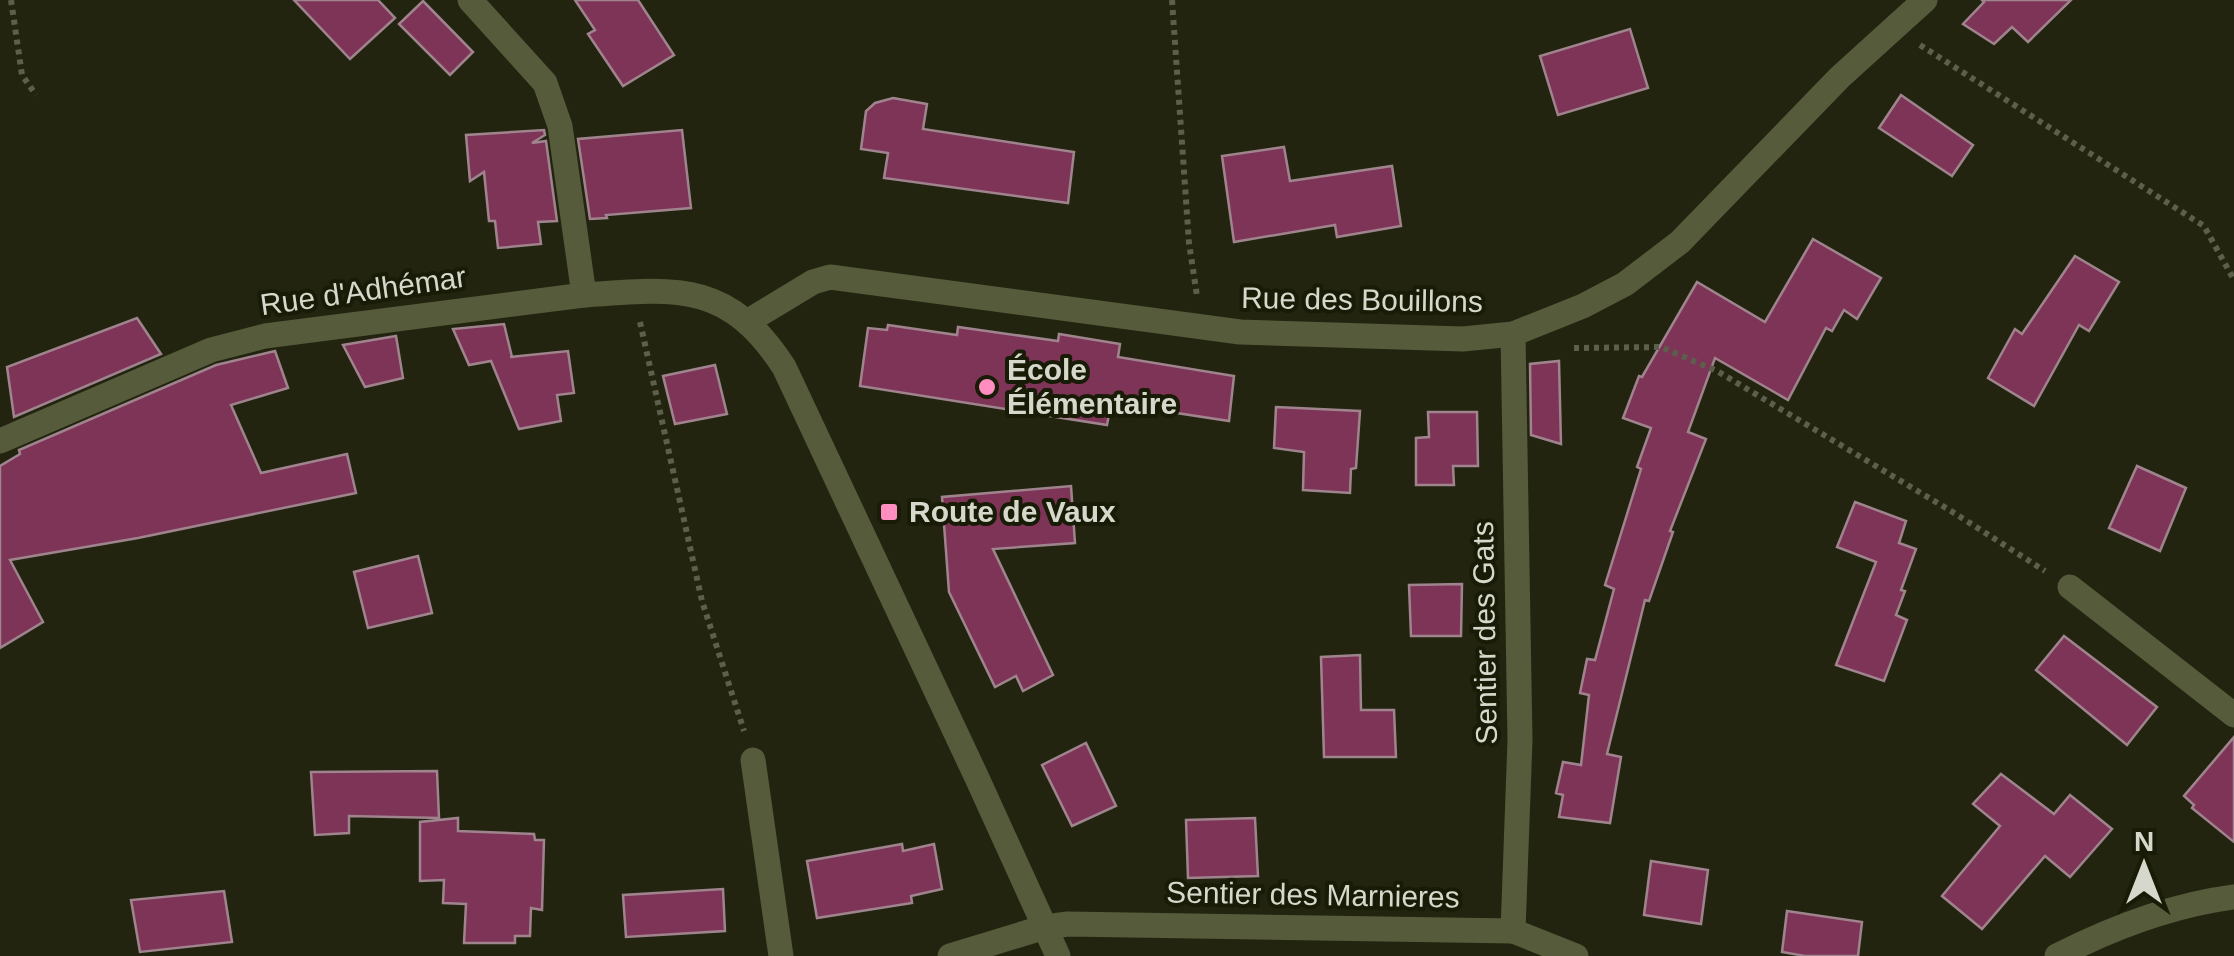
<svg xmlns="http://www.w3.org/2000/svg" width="2234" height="956" font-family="Helvetica,sans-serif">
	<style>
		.building { fill: #7e3457; stroke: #9f848e; stroke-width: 2.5 }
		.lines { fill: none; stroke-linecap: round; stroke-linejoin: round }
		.path { stroke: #5d5f4d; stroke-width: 6; stroke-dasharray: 5 5; stroke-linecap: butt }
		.minor { stroke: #565b3b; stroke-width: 25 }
		.poi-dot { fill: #fd8ebf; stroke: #181b06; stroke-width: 4 }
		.labels { text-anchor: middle; stroke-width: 8; stroke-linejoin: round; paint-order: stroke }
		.street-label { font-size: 30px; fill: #d6d8cb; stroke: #181b06 }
		.poi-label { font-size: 30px; font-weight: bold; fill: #d6d8cb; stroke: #181b06; text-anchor: start }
	</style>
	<rect width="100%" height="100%" fill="#22240f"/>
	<g class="building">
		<polygon points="294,0 378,0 395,18 350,59"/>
		<polygon points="575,0 638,0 674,55 623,86 588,34 595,30"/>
		<polygon points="1982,0 2071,0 2028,42 2012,27 1994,44 1963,24 1984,2"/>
		<polygon points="423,1 473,52 450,75 399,24"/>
		<polygon points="1630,29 1648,88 1558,115 1540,56"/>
		<polygon points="1901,95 1973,145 1952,176 1879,128"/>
		<polygon points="893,98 927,104 923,129 1074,152 1068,203 884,178 888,153 861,149 866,111 875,103"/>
		<polygon points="544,130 545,135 532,143 546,141 557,221 538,222 541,244 498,248 495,221 489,221 484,172 470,181 466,135"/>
		<polygon points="682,130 691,208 606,215 607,218 590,219 578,139"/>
		<polygon points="1284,147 1290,181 1392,166 1401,226 1337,237 1335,225 1234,242 1222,156"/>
		<polygon points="1813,239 1881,278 1857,319 1844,310 1832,331 1826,328 1788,400 1715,358 1688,432 1706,439 1670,531 1673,532 1649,601 1645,600 1607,754 1621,757 1610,823 1559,817 1563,795 1556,793 1563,762 1581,765 1589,695 1580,693 1587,659 1595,660 1614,589 1605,585 1641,469 1637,467 1651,428 1623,418 1639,376 1642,377 1697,282 1765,322"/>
		<polygon points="2075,256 2119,282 2089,331 2079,325 2034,406 1988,378 2015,329 2022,334"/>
		<polygon points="137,318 161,354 14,417 7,367"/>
		<polygon points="504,324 512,357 510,357 568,351 574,393 557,395 561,421 519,429 491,361 469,365 453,329"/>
		<polygon points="888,325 957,335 958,327 1058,341 1059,334 1120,344 1118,357 1234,376 1229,421 1111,403 1107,425 860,386 868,328 887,330"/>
		<polygon points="396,336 403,378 365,387 343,345"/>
		<polygon points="275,351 288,388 231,405 261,473 347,454 356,493 138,538 10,560 43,622 0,648 0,466 20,454 19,450 216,365"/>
		<polygon points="1559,361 1561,444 1531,435 1530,364"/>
		<polygon points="715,365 727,414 675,424 663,376"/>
		<polygon points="1276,407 1360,411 1356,468 1351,469 1350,493 1303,490 1304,452 1274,448"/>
		<polygon points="1428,412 1477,412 1478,466 1453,466 1454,485 1416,485 1416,438 1429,437"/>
		<polygon points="2137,466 2186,488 2160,551 2109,528"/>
		<polygon points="1071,486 1075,543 993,549 1053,675 1023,691 1016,676 995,687 949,592 942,497"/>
		<polygon points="1855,502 1906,521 1899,543 1916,549 1901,590 1905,591 1896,615 1907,620 1884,681 1836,665 1876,562 1837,547"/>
		<polygon points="418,556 432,613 368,628 354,572"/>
		<polygon points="1462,584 1461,636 1411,636 1409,585"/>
		<polygon points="2064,636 2157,707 2127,745 2036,670"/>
		<polygon points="1360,655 1361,710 1394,710 1396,757 1324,757 1321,657"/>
		<polygon points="2234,737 2234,842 2192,808 2194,805 2184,796"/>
		<polygon points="1086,743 1116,806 1072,826 1042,765"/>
		<polygon points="437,771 439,818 349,816 349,833 315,835 311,772"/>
		<polygon points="2001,774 2054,814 2070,795 2112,829 2070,877 2045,856 1982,929 1942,896 2000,826 1973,804"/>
		<polygon points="458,818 458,831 534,834 535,840 544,840 542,910 531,908 530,936 515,936 515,943 464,943 466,904 443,903 444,880 420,881 420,822"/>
		<polygon points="1255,818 1258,876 1188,878 1186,820"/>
		<polygon points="902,844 903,851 934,844 942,889 911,896 912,903 817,918 807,861"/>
		<polygon points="1651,861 1708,870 1701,924 1644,915"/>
		<polygon points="723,889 725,931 626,937 623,895"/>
		<polygon points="224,891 232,942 140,952 131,900"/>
		<polygon points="1787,911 1862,922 1858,956 1805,956 1782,952"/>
	</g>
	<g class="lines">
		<g class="path">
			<polyline points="11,0 22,75 36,95"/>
			<polyline points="1172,0 1189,243 1197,296"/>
			<polyline points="1920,45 2204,226 2234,280"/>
			<polyline points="640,322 702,601 744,731"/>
			<polyline points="1574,348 1661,347 1717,371 1951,511 2045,571"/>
		</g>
		<g class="minor">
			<polyline points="470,0 545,83 560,126 584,295"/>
			<polyline points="747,322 813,282 830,277 1240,332 1463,339 1513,334 1583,306 1625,284 1680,242 1840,77 1925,0"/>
			<polyline points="1513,334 1520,740 1513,931"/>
			<path d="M0 441 211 350 265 336 584 295C677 288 728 281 784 367L977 778 1058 956"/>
			<polyline points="2070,587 2234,715"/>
			<polyline points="753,760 781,956"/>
			<polyline points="950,956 1045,927 1068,924 1513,931 1576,956"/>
			<path d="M2057 956C2112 928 2172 905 2234 897"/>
		</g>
	</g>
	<g class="poi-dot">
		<circle cx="987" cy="387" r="10"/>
		<rect x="879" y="502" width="20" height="20" rx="5"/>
	</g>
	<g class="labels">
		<g class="street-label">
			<text transform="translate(363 291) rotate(-8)" y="10">Rue d'Adhémar</text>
			<text transform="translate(1362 300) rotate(1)" y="10">Rue des Bouillons</text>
			<text transform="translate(1485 633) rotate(-91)" y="10">Sentier des Gats</text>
			<text transform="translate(1313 895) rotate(1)" y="10">Sentier des Marnieres</text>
		</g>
		<g class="poi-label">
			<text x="1007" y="380">École<tspan x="1007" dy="34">Élémentaire</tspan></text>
			<text x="909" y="522">Route de Vaux</text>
		</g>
	</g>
	<g transform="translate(2144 866)" stroke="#181b06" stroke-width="8" paint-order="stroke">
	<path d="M0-8L18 38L0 25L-18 38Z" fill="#d6d8cb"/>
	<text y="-15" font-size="28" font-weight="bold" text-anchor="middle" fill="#d6d8cb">N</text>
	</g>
</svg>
